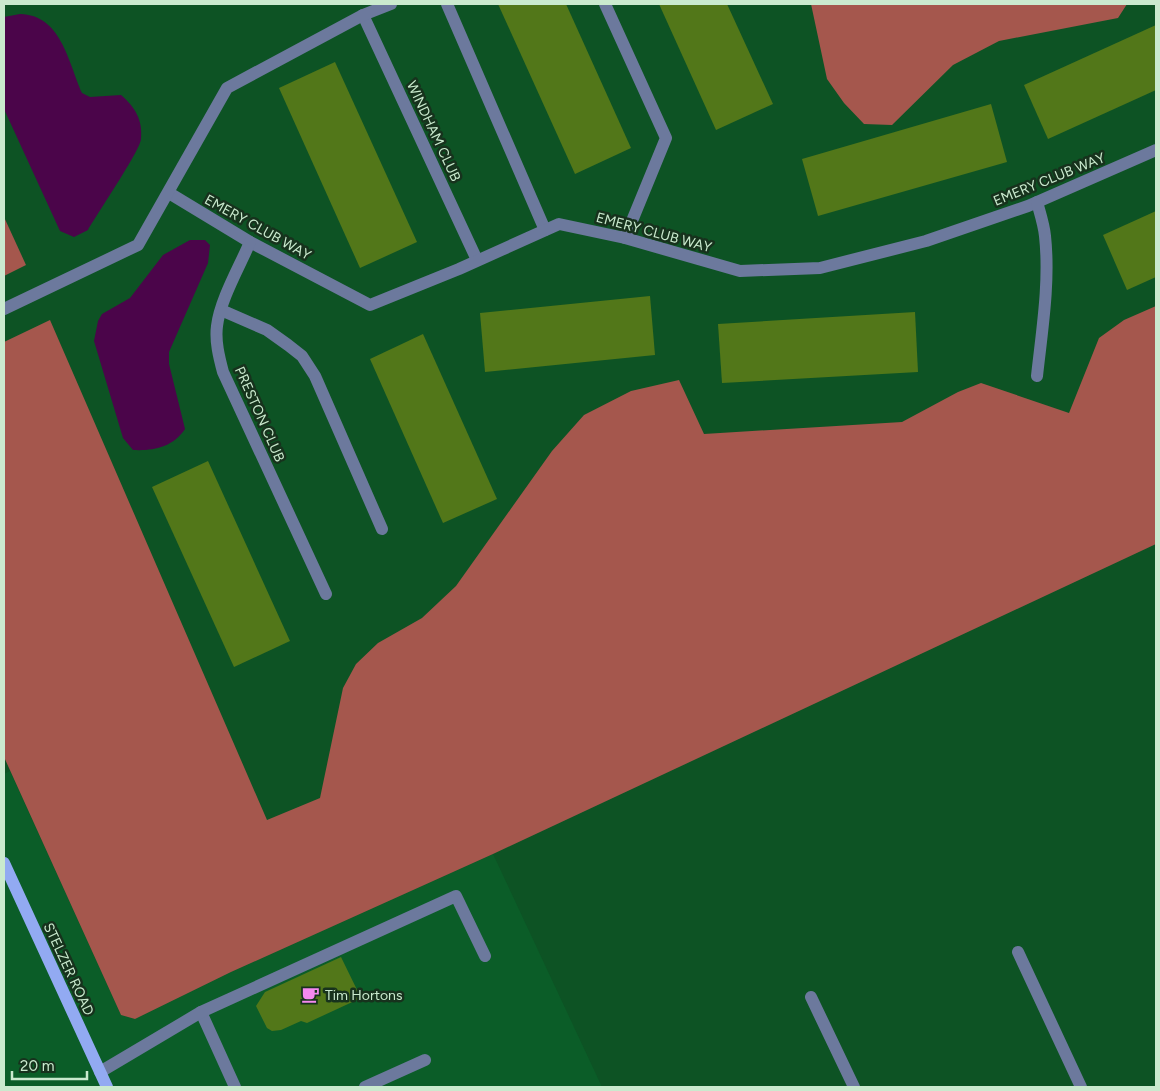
<svg xmlns="http://www.w3.org/2000/svg" width="1160" height="1091" font-family="Figtree,sans-serif">
	<style>
		.built { fill: #0b5d28 }
		.green { fill: #a5574d }
		.water { fill: #4b054a }
		.building { fill: #527719 }
		.lines { fill: none; stroke-linecap: round; stroke-linejoin: round }
		.minor { stroke: #6c799d; stroke-width: 12 }
		.major { stroke: #92aaf2; stroke-width: 12 }
		.labels { text-anchor: middle; stroke-width: 5; stroke-linejoin: round; paint-order: stroke }
		.street-label { font-size: 14px; fill: #caeace; stroke: #17321d }
		.poi-label { font-size: 14px; fill: #caeace; stroke: #17321d; text-anchor: start }
	</style>
	<rect width="100%" height="100%" fill="#0d5324"/>
	<polygon class="built" points="10,771 121,1015 135,1019 231,972 493,854 602,1087 4,1087 4,774"/>
	<g class="green">
		<polygon points="811,4 1127,4 1118,18 999,41 953,65 892,125 864,124 844,103 827,79"/>
		<polygon points="4,217 26,265 4,276"/>
		<polygon points="1156,306 1156,544 493,854 231,972 135,1019 121,1015 4,757 4,342 50,320 267,820 320,798 343,688 356,664 378,643 422,618 456,586 552,451 584,415 631,391 679,380 704,434 902,422 958,392 981,383 1069,413 1099,338 1124,320"/>
	</g>
	<g class="water">
		<path d="M20 14C61 15 68 61 82 93L90 97 121 95C135 107 143 120 141 139 140 151 97 214 88 230L74 237 60 231 4 109V17Z"/>
		<path d="M190 240H205L210 245 208 263 169 352V364L185 429C173 447 154 451 133 450L123 438 94 341 98 321 102 314 130 298 163 255Z"/>
	</g>
	<g class="building">
		<polygon points="498,4 566,4 631,148 575,174"/>
		<polygon points="659,4 727,4 773,104 716,130"/>
		<polygon points="1156,25 1156,90 1048,139 1024,85"/>
		<polygon points="335,62 417,242 360,268 279,88"/>
		<polygon points="991,104 1007,162 818,216 802,159"/>
		<polygon points="1156,211 1156,277 1127,290 1103,235"/>
		<polygon points="650,296 655,355 485,372 480,313"/>
		<polygon points="915,312 918,372 722,383 718,324"/>
		<polygon points="423,334 497,499 443,523 370,359"/>
		<polygon points="208,461 290,641 234,667 152,487"/>
		<polygon points="341,957 361,998 307,1023 301,1021 281,1030 272,1031 267,1028 256,1006 265,992"/>
	</g>
	<g class="lines">
		<g class="minor">
			<polyline points="447,4 545,230"/>
			<polyline points="605,4 666,138 625,238"/>
			<polyline points="363,15 477,260"/>
			<polyline points="169,193 250,242 370,305 459,269 559,224 625,238 740,271 820,268 926,241 1028,206 1156,150"/>
			<path d="M250 242C240 266 220 300 217 326 215 341 219 357 223 372L326 594"/>
			<polyline points="4,309 138,245 227,88 363,15 391,4"/>
			<polyline points="221,310 267,330 288,345 302,356 315,376 382,529"/>
			<path d="M1037 376C1042 330 1050 282 1045 236 1044 225 1040 213 1037 202"/>
			<polyline points="1018,952 1081,1087"/>
			<polyline points="811,997 854,1087"/>
			<polyline points="201,1012 235,1087"/>
			<polyline points="100,1072 201,1012 456,896 485,956"/>
			<polyline points="365,1087 425,1060"/>
		</g>
		<polyline class="major" points="4,863 107,1087"/>
	</g>
	<defs>
		<symbol id="cafe-bare" viewBox="-9 -9 18 18"><path d="M-5.5-4.5H6V0H3Q3 3.5 0 3.5H-2.5Q-5.5 3.5-5.5 0ZM3-3.2v2h1.7v-2ZM-6 4.5H4V6H-6Z" fill="#f589ef" stroke="#17321d" stroke-width="2.5" paint-order="stroke"/></symbol>
	</defs>
	<g fill-rule="evenodd">
		<use href="#cafe-bare" x="298" y="982" width="25" height="25"/>
	</g>
	<g class="labels">
		<g class="street-label">
			<text transform="translate(434 131) rotate(65)" y="5">WINDHAM CLUB</text>
			<text transform="translate(1049 179) rotate(-22)" y="5">EMERY CLUB WAY</text>
			<text transform="translate(258 227) rotate(29)" y="5">EMERY CLUB WAY</text>
			<text transform="translate(654 232) rotate(15)" y="5">EMERY CLUB WAY</text>
			<text transform="translate(260 414) rotate(66)" y="5">PRESTON CLUB</text>
			<text transform="translate(69 969) rotate(65)" y="5">STELZER ROAD</text>
		</g>
		<g class="poi-label">
			<text x="325" y="1000">Tim Hortons</text>
		</g>
	</g>
	<rect width="1160" height="1091" fill="none" stroke="#caeace" stroke-width="10"/>
	<path d="M12 1071v8h75v-8" fill="none" stroke="#caeace" stroke-width="2.5"/>
	<text x="20" y="1071" font-size="15" fill="#caeace" stroke="#17321d" stroke-width="4" paint-order="stroke">20 m</text>
</svg>
